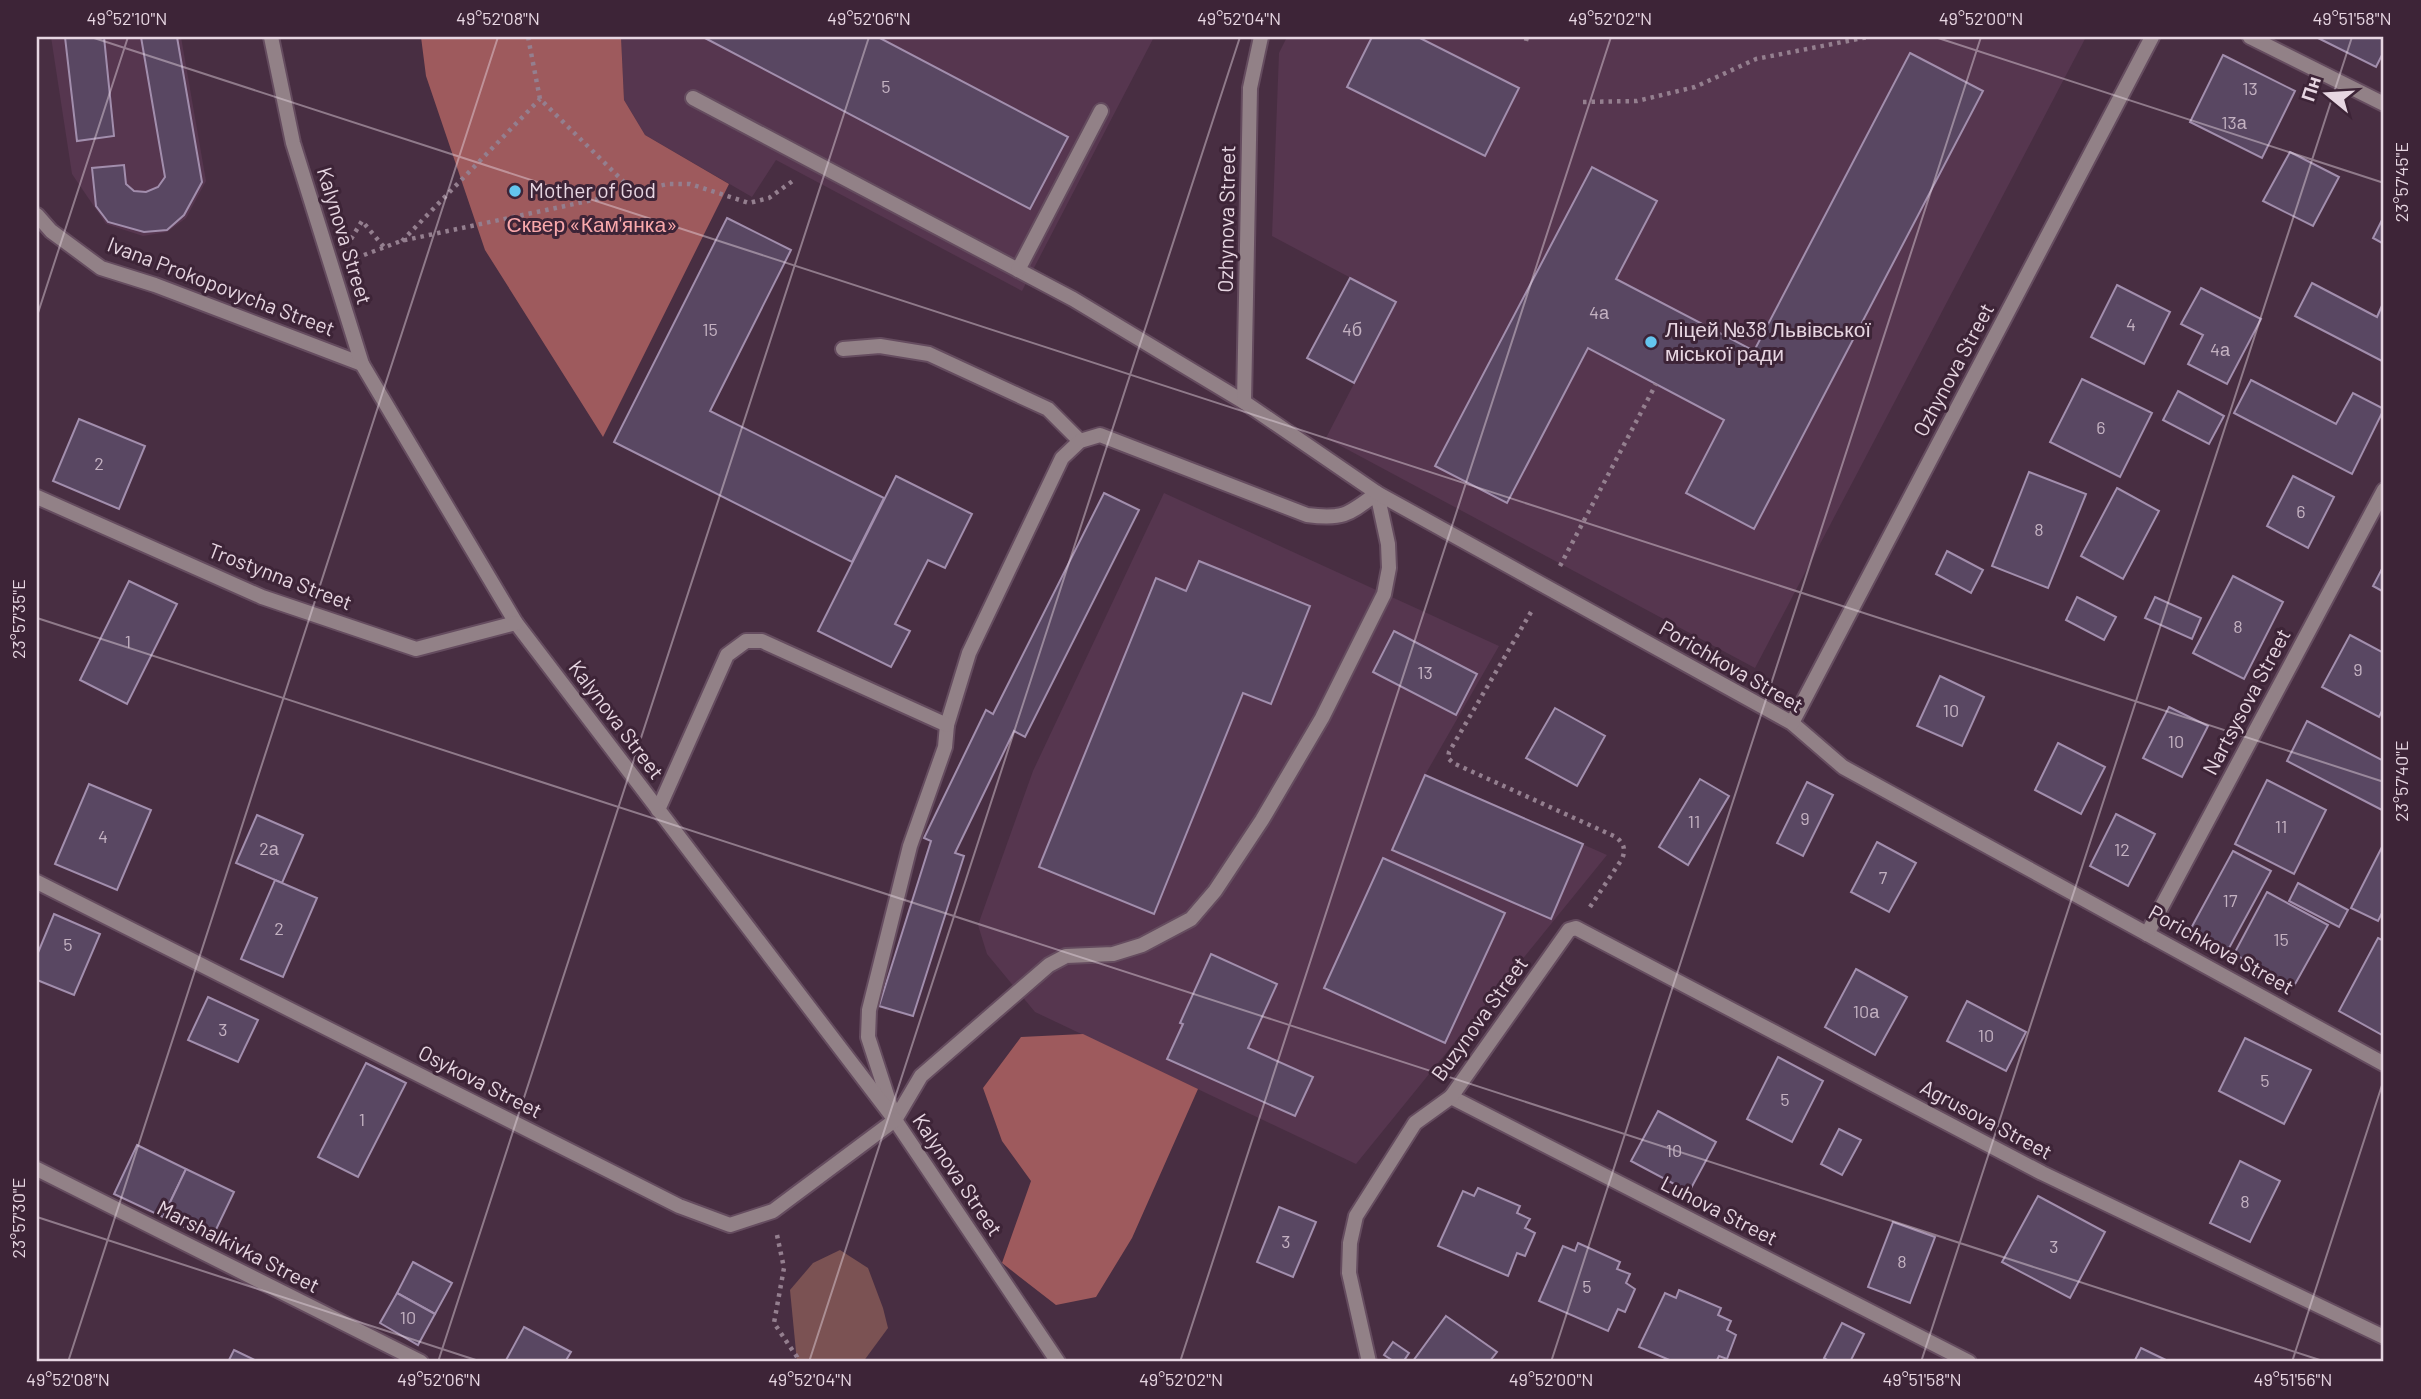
<svg xmlns="http://www.w3.org/2000/svg" width="2421" height="1399" font-family="Barlow,sans-serif">
	<style>
		.built { fill: #56364f }
		.green { fill: #7b5253 }
		.forest { fill: #9e5a5d }
		.building { fill: #594762; stroke: #a28ead; stroke-width: 2 }
		.lines { fill: none; stroke-linecap: round; stroke-linejoin: round }
		.lane-casing { stroke: #654c5f; stroke-width: 18 }
		.street-casing { stroke: #654c5f; stroke-width: 18 }
		.path { stroke: #947f8f; stroke-width: 4.5; stroke-dasharray: 3.5 5; stroke-linecap: butt }
		.lane { stroke: #928187; stroke-width: 14 }
		.street { stroke: #928187; stroke-width: 14 }
		.ticks { fill: none; stroke: #e7d6e2; stroke-width: 2; stroke-opacity: 0.45 }
		.poi-dot { fill: #64c5ee; stroke: #3d2437; stroke-width: 2.5 }
		.labels { text-anchor: middle; stroke-width: 6; stroke-linejoin: round; paint-order: stroke }
		.number-label { font-size: 18px; fill: #c4b2c2 }
		.poi-label { font-size: 21px; fill: #e7d6e2; stroke: #3d2437; text-anchor: start }
		.street-label { font-size: 21px; fill: #e7d6e2; stroke: #3d2437 }
		.park-label { font-size: 21px; fill: #faa9ac; stroke: #3d2437 }
		.neatline { fill: none; stroke: #e7d6e2; stroke-width: 2.5 }
		.ticks-label { font-size: 18px; text-anchor: middle; fill: #e7d6e2 }
	</style>
	<rect width="100%" height="100%" fill="#482e42"/>
	<g class="built">
		<polygon points="51,37 181,37 206,181 186,218 167,232 143,236 106,224 72,174"/>
		<polygon points="621,37 1154,37 1022,291 776,160 752,197 645,135 624,100"/>
		<polygon points="1287,37 2086,37 1755,668 1326,438 1396,302 1272,236 1279,53"/>
		<polygon points="1164,493 1499,646 1425,775 1607,855 1356,1164 1035,1012 987,954 978,925 1033,771"/>
	</g>
	<polygon class="green" points="840,1250 868,1268 883,1308 888,1328 863,1362 797,1362 790,1290 813,1263"/>
	<g class="forest">
		<polygon points="421,37 621,37 624,100 645,135 729,184 603,437 485,250 426,76"/>
		<polygon points="1083,1034 1198,1089 1132,1238 1096,1297 1056,1305 1002,1263 1031,1181 1002,1141 983,1088 1021,1037"/>
	</g>
	<g class="building">
		<polygon points="65,37 104,37 114,136 77,141"/>
		<polygon points="141,37 177,37 202,182 184,215 167,230 144,232 108,222 96,206 92,168 124,165 126,184 134,191 146,192 158,187 165,177"/>
		<polygon points="703,37 878,37 1068,137 1030,209"/>
		<polygon points="1372,37 1418,37 1519,88 1485,156 1347,87"/>
		<polygon points="2316,37 2384,37 2384,51 2376,67"/>
		<polygon points="1910,53 1983,91 1754,529 1686,493 1724,420 1588,348 1507,503 1435,466 1592,167 1657,201 1616,279 1754,351"/>
		<polygon points="2223,55 2295,91 2262,158 2190,122"/>
		<polygon points="2290,152 2339,177 2313,226 2263,201"/>
		<polygon points="2384,216 2384,244 2373,238"/>
		<polygon points="727,218 791,250 710,411 884,498 852,562 614,442"/>
		<polygon points="1350,278 1396,302 1354,383 1307,358"/>
		<polygon points="2312,283 2377,317 2384,301 2384,362 2295,316"/>
		<polygon points="2117,285 2170,312 2144,364 2091,337"/>
		<polygon points="2201,288 2261,319 2227,384 2188,364 2203,335 2181,324"/>
		<polygon points="2082,379 2152,413 2120,477 2050,442"/>
		<polygon points="2251,380 2336,424 2353,393 2384,409 2352,474 2234,413"/>
		<polygon points="2178,391 2224,416 2209,444 2163,420"/>
		<polygon points="79,419 145,446 119,509 53,481"/>
		<polygon points="2029,472 2086,494 2048,588 1992,566"/>
		<polygon points="896,476 972,514 945,568 928,560 895,624 910,631 891,667 818,631"/>
		<polygon points="2293,476 2334,497 2308,548 2267,526"/>
		<polygon points="2117,488 2159,511 2123,579 2081,556"/>
		<polygon points="1104,493 1139,510 1025,737 1014,731 955,853 964,856 913,1016 879,1006 931,841 924,838 986,710 993,714"/>
		<polygon points="1947,551 1983,570 1971,593 1936,574"/>
		<polygon points="1199,561 1310,606 1271,704 1243,693 1154,914 1039,867 1156,578 1186,591"/>
		<polygon points="2384,565 2384,592 2373,586"/>
		<polygon points="2233,576 2283,602 2244,679 2193,653"/>
		<polygon points="129,581 177,604 127,704 80,680"/>
		<polygon points="2077,597 2116,617 2104,640 2066,620"/>
		<polygon points="2155,597 2201,618 2192,639 2145,618"/>
		<polygon points="1394,631 1477,674 1456,715 1373,672"/>
		<polygon points="2350,635 2384,653 2384,707 2379,717 2322,687"/>
		<polygon points="1940,676 1984,697 1962,746 1917,726"/>
		<polygon points="2169,707 2208,726 2182,777 2143,758"/>
		<polygon points="1555,708 1605,736 1577,786 1526,758"/>
		<polygon points="2307,721 2384,761 2384,811 2287,761"/>
		<polygon points="2058,743 2105,767 2081,814 2035,790"/>
		<polygon points="1425,775 1583,844 1551,919 1392,850"/>
		<polygon points="1700,779 1729,796 1688,865 1659,847"/>
		<polygon points="2267,780 2326,810 2294,874 2235,844"/>
		<polygon points="1807,782 1833,795 1803,856 1777,843"/>
		<polygon points="89,784 151,810 117,890 55,864"/>
		<polygon points="2116,814 2155,834 2128,886 2090,866"/>
		<polygon points="257,815 303,835 282,883 236,863"/>
		<polygon points="1877,842 1916,863 1889,912 1851,892"/>
		<polygon points="2384,843 2384,909 2378,921 2351,908"/>
		<polygon points="2233,851 2271,871 2228,950 2190,930"/>
		<polygon points="1383,858 1505,913 1445,1043 1324,988"/>
		<polygon points="275,880 317,898 283,977 241,959"/>
		<polygon points="2298,883 2348,910 2339,927 2289,901"/>
		<polygon points="2267,892 2328,925 2294,986 2234,954"/>
		<polygon points="54,914 100,934 74,995 37,980 37,955"/>
		<polygon points="2378,938 2384,941 2384,1036 2339,1011"/>
		<polygon points="1211,954 1277,984 1248,1048 1313,1077 1295,1116 1167,1059 1183,1024 1180,1023"/>
		<polygon points="1856,969 1907,997 1875,1055 1825,1027"/>
		<polygon points="208,997 258,1020 238,1062 188,1040"/>
		<polygon points="1967,1001 2026,1032 2006,1071 1947,1041"/>
		<polygon points="2245,1038 2311,1070 2284,1124 2219,1091"/>
		<polygon points="1778,1057 1823,1081 1792,1142 1747,1119"/>
		<polygon points="366,1063 406,1083 358,1177 318,1157"/>
		<polygon points="1658,1111 1716,1142 1689,1192 1631,1161"/>
		<polygon points="1839,1129 1861,1140 1842,1175 1821,1164"/>
		<polygon points="137,1145 186,1169 163,1217 114,1194"/>
		<polygon points="2240,1161 2280,1181 2250,1242 2210,1223"/>
		<polygon points="186,1169 234,1192 211,1240 163,1217"/>
		<polygon points="1478,1188 1520,1206 1517,1213 1530,1219 1525,1228 1535,1233 1525,1256 1517,1253 1508,1276 1438,1246 1463,1191 1474,1196"/>
		<polygon points="2038,1196 2105,1232 2070,1298 2002,1262"/>
		<polygon points="1279,1207 1316,1222 1293,1277 1257,1262"/>
		<polygon points="1893,1222 1935,1237 1910,1303 1868,1287"/>
		<polygon points="1578,1243 1620,1262 1617,1269 1630,1274 1626,1283 1635,1289 1625,1312 1618,1309 1608,1331 1539,1301 1563,1246 1575,1251"/>
		<polygon points="413,1262 452,1283 435,1314 397,1293"/>
		<polygon points="1679,1290 1721,1308 1718,1315 1731,1321 1727,1330 1736,1335 1727,1359 1719,1356 1716,1362 1674,1362 1639,1347 1665,1293 1676,1298"/>
		<polygon points="397,1293 435,1314 418,1345 380,1323"/>
		<polygon points="1446,1316 1497,1352 1489,1362 1413,1361"/>
		<polygon points="1842,1323 1864,1334 1850,1362 1831,1362 1824,1358"/>
		<polygon points="524,1327 571,1352 565,1362 505,1362"/>
		<polygon points="1393,1342 1409,1353 1403,1362 1395,1362 1384,1355"/>
		<polygon points="2141,1348 2170,1362 2134,1362"/>
		<polygon points="234,1350 259,1362 228,1362"/>
	</g>
	<g class="lines">
		<defs>
			<g id="lane">
				<polyline points="693,98 1073,299 1244,402"/>
				<polyline points="37,215 51,231 101,268 155,285 362,364"/>
				<polyline points="1018,270 1101,111"/>
				<polyline points="843,349 880,346 929,354 1048,409 1080,441"/>
				<path d="M1100 435 1307 515C1344 520 1349 514 1377 493L1388 544 1389 568 1384 594 1322 718 1262 820 1215 891 1191 919 1142 945 1113 954 1066 956 1049 965 921 1076 895 1120 868 1037 869 1010 910 846 945 747 947 725 969 653 1062 458 1080 441Z"/>
				<polyline points="658,810 727,655 746,641 762,641 947,725"/>
			</g>
			<g id="street">
				<polyline points="271,37 293,143 362,364 516,623 895,1120 1058,1362"/>
				<polyline points="1261,37 1250,88 1244,402 1377,493 1792,723 1843,767 2384,1064"/>
				<polyline points="2250,37 2384,104"/>
				<polyline points="37,497 262,597 416,649 516,623"/>
				<polyline points="1792,723 2152,37"/>
				<polyline points="37,882 679,1206 730,1225 773,1211 895,1120"/>
				<polyline points="2147,934 2384,490"/>
				<polyline points="1451,1097 1969,1362"/>
				<polyline points="37,1169 421,1362"/>
				<polyline points="1369,1362 1349,1273 1350,1243 1356,1216 1415,1123 1451,1097 1569,930 1576,928 2042,1173 2384,1337"/>
			</g>
		</defs>
		<use href="#lane" class="lane-casing"/>
		<use href="#street" class="street-casing"/>
		<g class="path">
			<polyline points="528,37 540,99 633,191"/>
			<polyline points="1526,41 1527,37"/>
			<polyline points="1583,102 1637,101 1695,87 1756,59 1868,37"/>
			<polyline points="351,239 362,221 384,247"/>
			<polyline points="402,241 540,99"/>
			<polyline points="356,258 401,241 668,184 690,184 749,203 769,198 794,180"/>
			<polyline points="1560,566 1656,384"/>
			<path d="M1531 612 1449 752 1448 758 1453 763 1616 837C1624 844 1626 849 1622 859L1590 907"/>
			<polyline points="777,1235 784,1268 774,1323 797,1357 798,1362"/>
		</g>
		<use href="#lane" class="lane"/>
		<use href="#street" class="street"/>
	</g>
	<path class="ticks" d="M91 37 2384 782M1935 37 2384 183M37 316 128 37M37 618 2326 1362M37 1217 482 1362M68 1362 498 37M438 1362 869 37M809 1362 1240 37M1180 1362 1611 37M1551 1362 1981 37M1921 1362 2352 37M2292 1362 2384 1079"/>
	<g class="poi-dot">
		<circle cx="515" cy="191" r="7"/>
		<circle cx="1651" cy="342" r="7"/>
	</g>
	<g class="labels">
		<g class="number-label">
			<text x="886" y="93">5</text>
			<text x="2250" y="95">13</text>
			<text x="2234" y="129">13а</text>
			<text x="1599" y="319">4а</text>
			<text x="2131" y="331">4</text>
			<text x="710" y="336">15</text>
			<text x="1352" y="336">4б</text>
			<text x="2220" y="356">4а</text>
			<text x="2101" y="434">6</text>
			<text x="99" y="470">2</text>
			<text x="2301" y="518">6</text>
			<text x="2039" y="536">8</text>
			<text x="2238" y="633">8</text>
			<text x="128" y="648">1</text>
			<text x="2358" y="676">9</text>
			<text x="1425" y="679">13</text>
			<text x="1951" y="717">10</text>
			<text x="2176" y="748">10</text>
			<text x="1805" y="825">9</text>
			<text x="1694" y="828">11</text>
			<text x="2281" y="833">11</text>
			<text x="103" y="843">4</text>
			<text x="269" y="855">2а</text>
			<text x="2122" y="856">12</text>
			<text x="1883" y="884">7</text>
			<text x="2230" y="907">17</text>
			<text x="279" y="935">2</text>
			<text x="2281" y="946">15</text>
			<text x="68" y="951">5</text>
			<text x="1866" y="1018">10а</text>
			<text x="223" y="1036">3</text>
			<text x="1986" y="1042">10</text>
			<text x="2265" y="1087">5</text>
			<text x="1785" y="1106">5</text>
			<text x="362" y="1126">1</text>
			<text x="1674" y="1157">10</text>
			<text x="2245" y="1208">8</text>
			<text x="1286" y="1248">3</text>
			<text x="2054" y="1253">3</text>
			<text x="1902" y="1268">8</text>
			<text x="1587" y="1293">5</text>
			<text x="408" y="1324">10</text>
		</g>
		<g class="poi-label">
			<text x="529" y="198">Mother of God</text>
			<text x="1665" y="337">Ліцей №38 Львівської<tspan x="1665" dy="24">міської ради</tspan></text>
		</g>
		<g class="street-label">
			<text transform="translate(1227 219) rotate(-89)" y="7">Ozhynova Street</text>
			<text transform="translate(344 236) rotate(73)" y="7">Kalynova Street</text>
			<text transform="translate(221 287) rotate(21)" y="7">Ivana Prokopovycha Street</text>
			<text transform="translate(1954 370) rotate(-62)" y="7">Ozhynova Street</text>
			<text transform="translate(280 577) rotate(21)" y="7">Trostynna Street</text>
			<text transform="translate(1731 667) rotate(30)" y="7">Porichkova Street</text>
			<text transform="translate(2247 702) rotate(-62)" y="7">Nartsysova Street</text>
			<text transform="translate(616 720) rotate(53)" y="7">Kalynova Street</text>
			<text transform="translate(2221 950) rotate(29)" y="7">Porichkova Street</text>
			<text transform="translate(1480 1019) rotate(-54)" y="7">Buzynova Street</text>
			<text transform="translate(480 1082) rotate(27)" y="7">Osykova Street</text>
			<text transform="translate(1986 1120) rotate(28)" y="7">Agrusova Street</text>
			<text transform="translate(957 1175) rotate(56)" y="7">Kalynova Street</text>
			<text transform="translate(1719 1211) rotate(27)" y="7">Luhova Street</text>
			<text transform="translate(238 1247) rotate(27)" y="7">Marshalkivka Street</text>
		</g>
		<g class="park-label">
			<text x="592" y="232">Сквер «Кам'янка»</text>
		</g>
	</g>
	<rect width="2421" height="1399" fill="none" stroke="#3d2437" stroke-width="77"/>
	<g transform="translate(2327 94) rotate(288)" stroke="#3d2437" stroke-width="5" paint-order="stroke">
	<path d="M0-5L12 26L0 18L-12 26Z" fill="#e7d6e2"/>
	<text y="-10" font-size="19" font-weight="bold" text-anchor="middle" fill="#e7d6e2">Пн</text>
	</g>
	<rect x="38" y="38" width="2344" height="1322" class="neatline"/>
	<g class="ticks-label">
		<text x="127" y="25">49°52'10"N</text>
		<text x="498" y="25">49°52'08"N</text>
		<text x="869" y="25">49°52'06"N</text>
		<text x="1239" y="25">49°52'04"N</text>
		<text x="1610" y="25">49°52'02"N</text>
		<text x="1981" y="25">49°52'00"N</text>
		<text x="2352" y="25">49°51'58"N</text>
		<text transform="translate(2402 182) rotate(-90)" y="6">23°57'45"E</text>
		<text transform="translate(19 619) rotate(-90)" y="6">23°57'35"E</text>
		<text transform="translate(2402 781) rotate(-90)" y="6">23°57'40"E</text>
		<text transform="translate(19 1218) rotate(-90)" y="6">23°57'30"E</text>
		<text x="68" y="1386">49°52'08"N</text>
		<text x="439" y="1386">49°52'06"N</text>
		<text x="810" y="1386">49°52'04"N</text>
		<text x="1181" y="1386">49°52'02"N</text>
		<text x="1551" y="1386">49°52'00"N</text>
		<text x="1922" y="1386">49°51'58"N</text>
		<text x="2293" y="1386">49°51'56"N</text>
	</g>
</svg>
